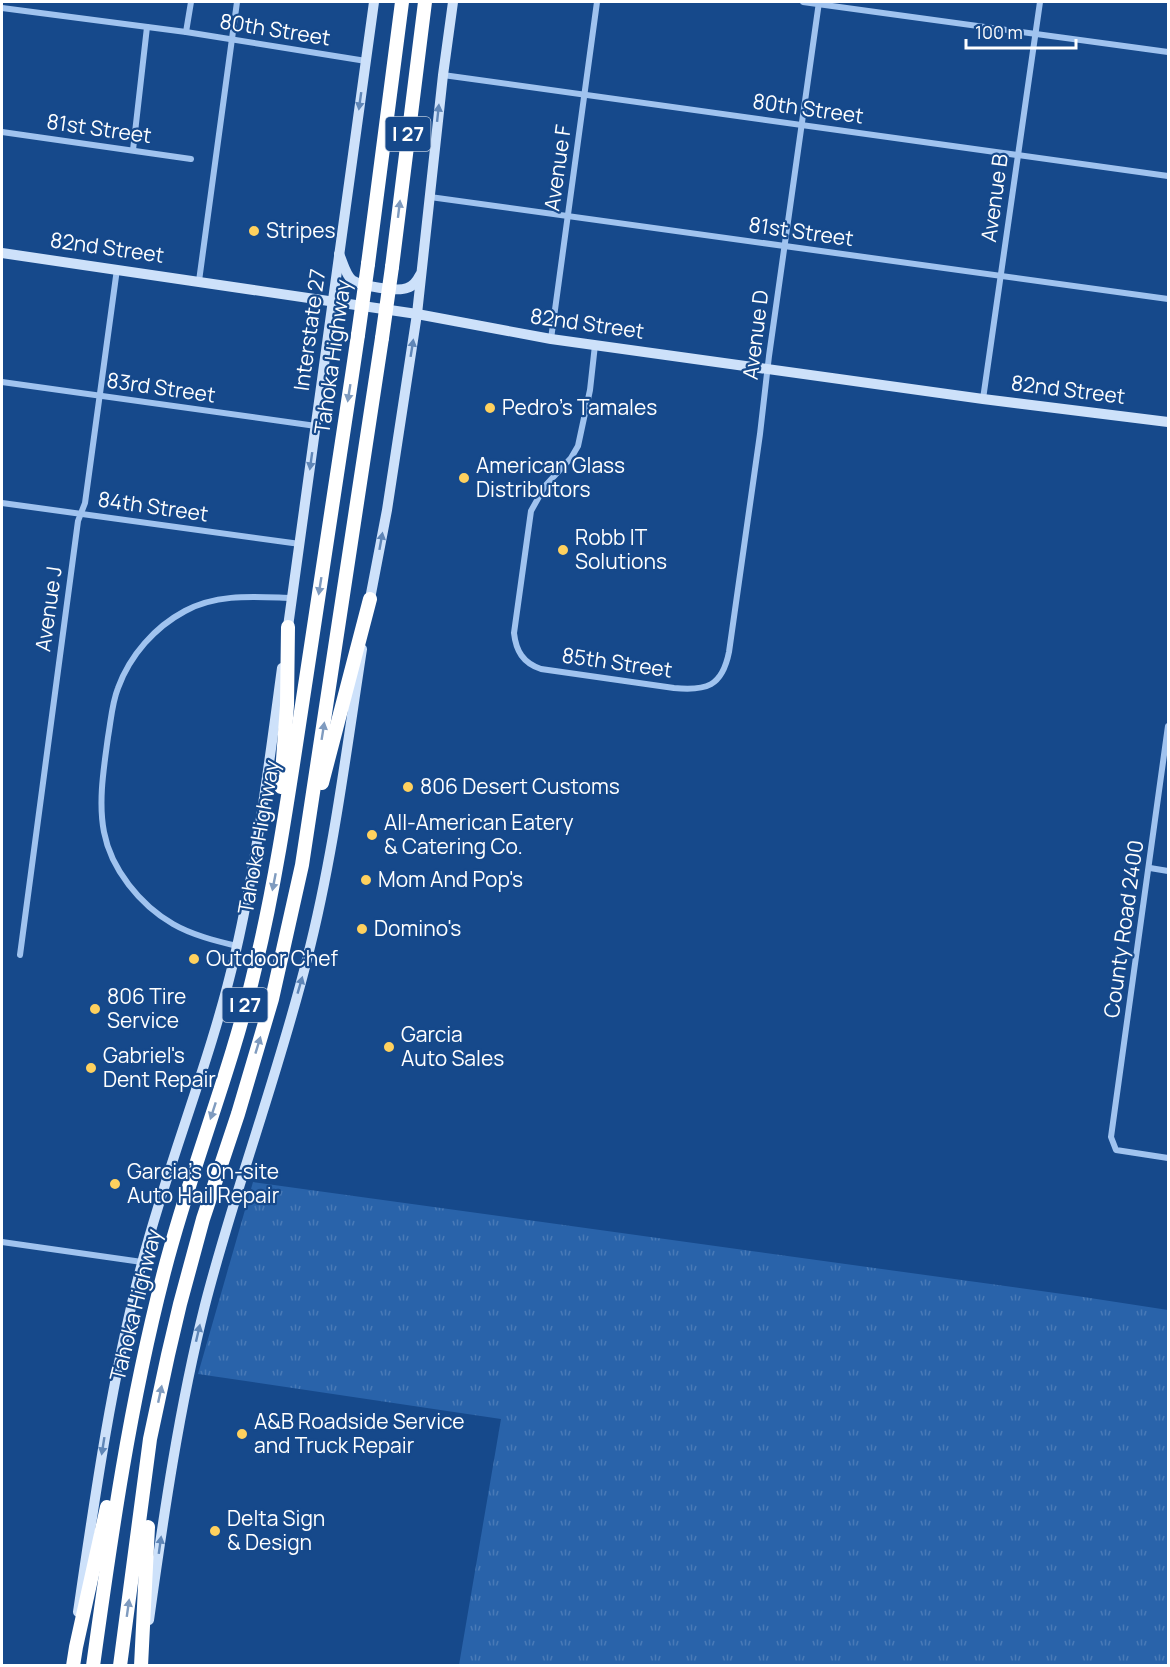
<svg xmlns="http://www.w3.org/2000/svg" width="1170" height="1667" font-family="Manrope,sans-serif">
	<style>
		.grass { fill: url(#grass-tufts) }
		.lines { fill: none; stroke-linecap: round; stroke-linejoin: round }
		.street { stroke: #a0c3ef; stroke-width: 6 }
		.secondary { stroke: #cde1fa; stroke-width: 10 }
		.highway { stroke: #fff; stroke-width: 14 }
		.highway-bridge { stroke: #fff; stroke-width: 14 }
		.oneway { fill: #5f86b7 }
		.oneway2 { fill: #7f9bbf }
		.poi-dot { fill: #ffd15e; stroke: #16498b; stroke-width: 2 }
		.labels { text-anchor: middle; stroke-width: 4.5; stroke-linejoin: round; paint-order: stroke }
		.shield { fill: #16498b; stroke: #b9c8dc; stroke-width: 1.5 }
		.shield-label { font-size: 20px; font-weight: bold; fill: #fff }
		.street-label { font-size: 21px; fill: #fff; stroke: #16498b }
		.poi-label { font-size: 21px; fill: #fff; stroke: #16498b; text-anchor: start }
	</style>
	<defs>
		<pattern id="grass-tufts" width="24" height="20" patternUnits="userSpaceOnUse" patternTransform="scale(1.5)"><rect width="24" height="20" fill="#2963aa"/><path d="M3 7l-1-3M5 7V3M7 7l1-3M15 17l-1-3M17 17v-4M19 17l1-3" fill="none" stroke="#497ab7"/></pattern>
	</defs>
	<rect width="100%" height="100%" fill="#16498b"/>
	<polygon class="grass" points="253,1182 1077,1296 1168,1310 1168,1665 459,1665 501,1419 198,1374"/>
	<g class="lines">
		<g class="street">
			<polyline points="803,2 1168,52"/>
			<polyline points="2,8 186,32 366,61"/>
			<polyline points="186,32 191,2"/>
			<polyline points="443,75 1168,176"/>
			<polyline points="2,132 191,159"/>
			<polyline points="133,150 147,27"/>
			<polyline points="430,197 1168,299"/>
			<polyline points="199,281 237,2"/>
			<polyline points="551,339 597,2"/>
			<path d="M595 345 590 390 578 446 571 458 545 486 531 511 514 633C516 651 523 663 541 669L674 688C706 691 722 687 729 652L760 434 769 356 819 2"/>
			<polyline points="2,382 316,426"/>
			<polyline points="983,399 1040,2"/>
			<polyline points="2,503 300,544"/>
			<polyline points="1168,726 1111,1137 1116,1150 1168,1158"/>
			<polyline points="1150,868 1168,871"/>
			<path d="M237 946C216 941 192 935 173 924 140 905 111 869 104 832 98 801 104 767 108 737 111 720 112 703 118 688 130 655 155 627 185 611 218 593 256 597 292 598"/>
			<polyline points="20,955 78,521 85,503 117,269"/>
			<polyline points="2,1242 142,1262"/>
		</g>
		<g class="secondary">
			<polyline points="2,253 417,314 551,339 983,399 1168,422"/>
			<path d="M339 254C343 262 345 274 352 280 360 286 398 292 407 288 414 286 417 281 420 275"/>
			<polyline points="369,604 387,510 417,314 443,75 453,2"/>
			<polyline points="287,634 374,2"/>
			<path d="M78 1612C95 1495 112 1377 142 1263 169 1159 211 1060 235 955 257 860 269 764 282 668"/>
			<path d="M149 1620C164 1513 179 1409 205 1305 235 1188 278 1076 307 959 333 858 346 753 362 649"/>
		</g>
		<g class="highway">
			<polyline points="368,264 402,2"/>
			<polyline points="392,267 425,2"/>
			<polyline points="322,783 370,599"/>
			<polyline points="281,787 287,705 288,627"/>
			<polyline points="73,1666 76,1647 107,1507"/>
			<path d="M93 1666C111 1535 130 1404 163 1276 189 1172 231 1073 255 968 278 873 291 776 306 679 323 565 341 450 358 335"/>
			<polyline points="120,1666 150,1439 168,1355 180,1304 203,1219 238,1114 272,999 302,865 382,338"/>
			<polyline points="141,1666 148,1527"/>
		</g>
		<g class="highway-bridge">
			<polyline points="358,335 368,264"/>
			<polyline points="382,338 392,267"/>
		</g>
	</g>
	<defs><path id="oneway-solid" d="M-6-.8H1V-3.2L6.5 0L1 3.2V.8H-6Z" transform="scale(1.5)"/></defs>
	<g class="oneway">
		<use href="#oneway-solid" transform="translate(360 101) rotate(98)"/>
		<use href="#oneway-solid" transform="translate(438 113) rotate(-84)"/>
		<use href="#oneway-solid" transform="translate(412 348) rotate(-81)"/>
		<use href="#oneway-solid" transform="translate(311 461) rotate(98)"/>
		<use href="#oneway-solid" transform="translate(381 541) rotate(-80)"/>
		<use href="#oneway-solid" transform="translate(300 985) rotate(-74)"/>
		<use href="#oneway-solid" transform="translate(198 1333) rotate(-77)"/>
		<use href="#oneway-solid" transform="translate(103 1446) rotate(99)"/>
		<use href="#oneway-solid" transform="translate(160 1545) rotate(-82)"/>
	</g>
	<g class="oneway2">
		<use href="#oneway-solid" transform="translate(399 209) rotate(-83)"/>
		<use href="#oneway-solid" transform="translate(349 393) rotate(99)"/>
		<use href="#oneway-solid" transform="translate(320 586) rotate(99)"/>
		<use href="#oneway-solid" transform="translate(323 731) rotate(-81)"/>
		<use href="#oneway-solid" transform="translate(274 882) rotate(101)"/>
		<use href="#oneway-solid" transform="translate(258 1045) rotate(-73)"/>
		<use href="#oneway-solid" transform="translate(213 1111) rotate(108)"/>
		<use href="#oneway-solid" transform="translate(160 1394) rotate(-78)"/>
		<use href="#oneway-solid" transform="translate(128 1608) rotate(-82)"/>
	</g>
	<g class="poi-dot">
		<circle cx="254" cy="231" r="6"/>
		<circle cx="490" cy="408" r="6"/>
		<circle cx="464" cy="478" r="6"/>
		<circle cx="563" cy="550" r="6"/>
		<circle cx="408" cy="787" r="6"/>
		<circle cx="372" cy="835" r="6"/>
		<circle cx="366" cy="880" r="6"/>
		<circle cx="362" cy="929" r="6"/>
		<circle cx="194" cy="959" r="6"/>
		<circle cx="95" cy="1009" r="6"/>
		<circle cx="389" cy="1047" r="6"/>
		<circle cx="91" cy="1068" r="6"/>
		<circle cx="115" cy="1184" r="6"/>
		<circle cx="242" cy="1434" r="6"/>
		<circle cx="215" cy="1531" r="6"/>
	</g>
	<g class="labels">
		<g class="shield">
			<rect x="385.5" y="117" width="45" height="34" rx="4.5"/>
			<rect x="222.5" y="988" width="45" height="34" rx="4.5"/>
		</g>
		<g class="shield-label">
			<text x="408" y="141">I 27</text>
			<text x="245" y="1012">I 27</text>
		</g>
		<g class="street-label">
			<text transform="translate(275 30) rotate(9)" y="7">80th Street</text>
			<text transform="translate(808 109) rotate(8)" y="7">80th Street</text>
			<text transform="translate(99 129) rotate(8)" y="7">81st Street</text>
			<text transform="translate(558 168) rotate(-82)" y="7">Avenue F</text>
			<text transform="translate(995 198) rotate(-82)" y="7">Avenue B</text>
			<text transform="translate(801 232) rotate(8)" y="7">81st Street</text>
			<text transform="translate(107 248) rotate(8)" y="7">82nd Street</text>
			<text transform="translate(587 324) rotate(8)" y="7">82nd Street</text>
			<text transform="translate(310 330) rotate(-82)" y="7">Interstate 27</text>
			<text transform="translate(756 335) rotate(-83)" y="7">Avenue D</text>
			<text transform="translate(333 357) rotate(-82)" y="7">Tahoka Highway</text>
			<text transform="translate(161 388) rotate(8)" y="7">83rd Street</text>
			<text transform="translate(1068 390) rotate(7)" y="7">82nd Street</text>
			<text transform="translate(153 507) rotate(8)" y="7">84th Street</text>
			<text transform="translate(49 609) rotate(-82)" y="7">Avenue J</text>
			<text transform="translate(617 663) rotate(8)" y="7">85th Street</text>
			<text transform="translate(259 837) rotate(-80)" y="7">Tahoka Highway</text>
			<text transform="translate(1124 929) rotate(-82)" y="7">County Road 2400</text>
			<text transform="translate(136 1305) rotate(-76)" y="7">Tahoka Highway</text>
		</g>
		<g class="poi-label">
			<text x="266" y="238">Stripes</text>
			<text x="502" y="415">Pedro's Tamales</text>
			<text x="476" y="473">American Glass<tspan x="476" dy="24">Distributors</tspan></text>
			<text x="575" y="545">Robb IT<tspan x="575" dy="24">Solutions</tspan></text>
			<text x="420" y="794">806 Desert Customs</text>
			<text x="384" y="830">All-American Eatery<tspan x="384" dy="24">&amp; Catering Co.</tspan></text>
			<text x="378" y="887">Mom And Pop's</text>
			<text x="374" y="936">Domino's</text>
			<text x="206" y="966">Outdoor Chef</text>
			<text x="107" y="1004">806 Tire<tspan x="107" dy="24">Service</tspan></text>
			<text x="401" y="1042">Garcia<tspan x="401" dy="24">Auto Sales</tspan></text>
			<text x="103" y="1063">Gabriel's<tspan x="103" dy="24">Dent Repair</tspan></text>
			<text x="127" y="1179">Garcia’s On-site<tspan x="127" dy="24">Auto Hail Repair</tspan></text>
			<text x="254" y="1429">A&amp;B Roadside Service<tspan x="254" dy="24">and Truck Repair</tspan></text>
			<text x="227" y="1526">Delta Sign<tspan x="227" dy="24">&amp; Design</tspan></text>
		</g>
	</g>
	<rect width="1170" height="1667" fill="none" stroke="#ffffff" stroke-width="6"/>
	<path d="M966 39v9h110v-9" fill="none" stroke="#ffffff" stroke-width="3"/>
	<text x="975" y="39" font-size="18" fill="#ffffff" stroke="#16498b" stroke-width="4.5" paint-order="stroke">100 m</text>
</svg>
